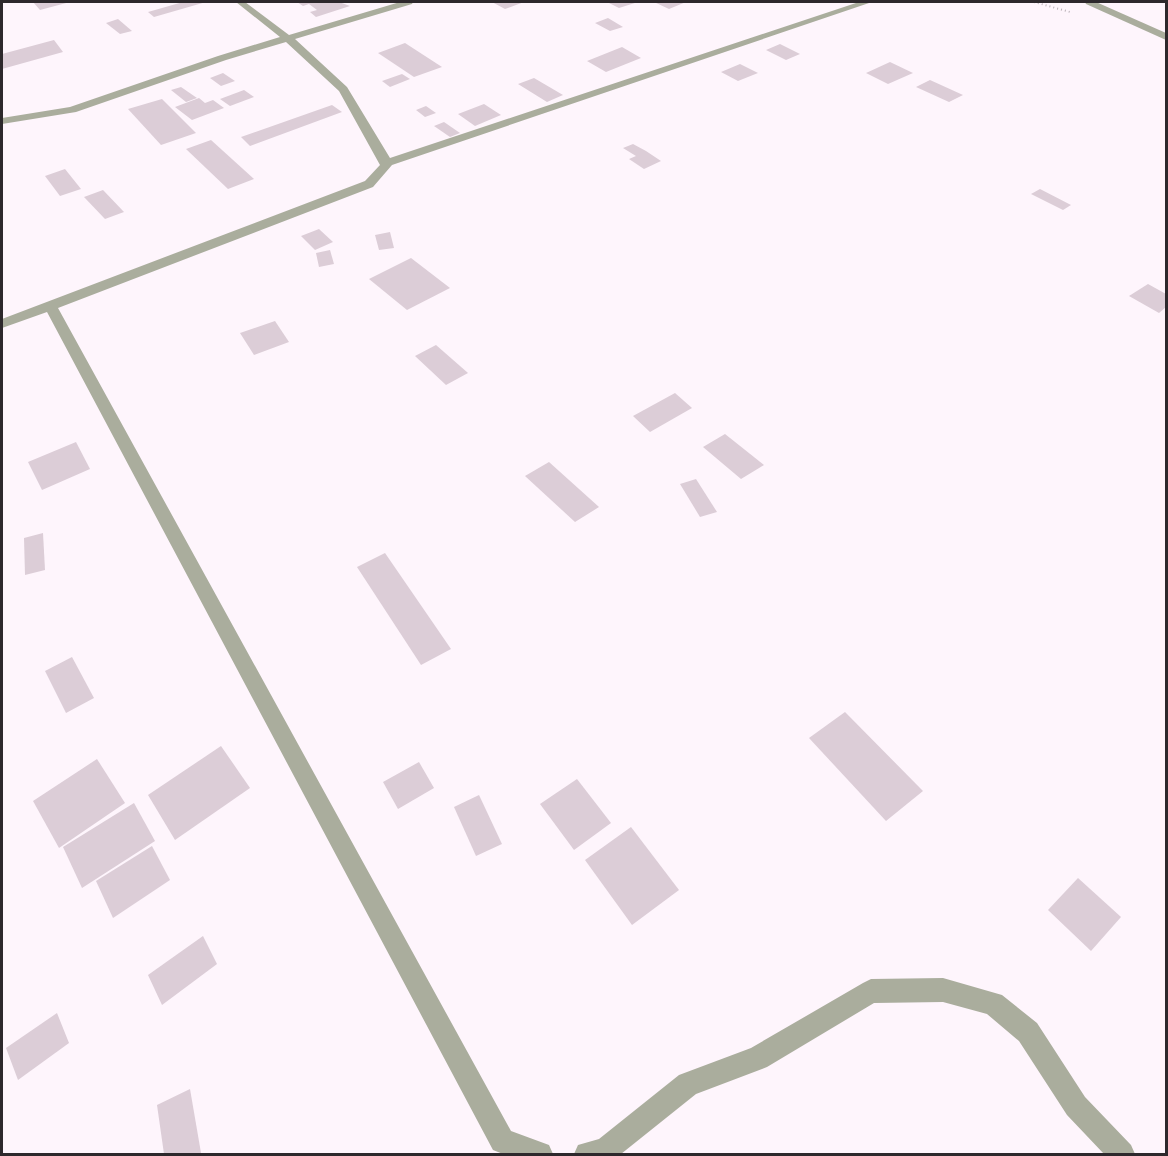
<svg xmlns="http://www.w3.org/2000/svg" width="1168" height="1156" font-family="Signika,sans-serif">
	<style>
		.building { fill: #dccdd7 }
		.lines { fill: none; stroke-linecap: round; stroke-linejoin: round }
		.path { stroke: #b9b1b7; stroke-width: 2; stroke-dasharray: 1 3; stroke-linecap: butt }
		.minor { fill: #aaad9d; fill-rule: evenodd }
	</style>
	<rect width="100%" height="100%" fill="#fef5fc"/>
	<g class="building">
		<polygon points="33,2 70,2 40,10"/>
		<polygon points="183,2 206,2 154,17 148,12"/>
		<polygon points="297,2 339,2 350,6 316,17 310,12 317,10 309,4 303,6"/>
		<polygon points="492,2 524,2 505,9"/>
		<polygon points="607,2 638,2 619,8"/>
		<polygon points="654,2 686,2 669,9"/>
		<polygon points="608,18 623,27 610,31 595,23"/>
		<polygon points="118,19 132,31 120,34 106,23"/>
		<polygon points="54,40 63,52 2,69 2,54"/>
		<polygon points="405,43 442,67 414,77 378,53"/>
		<polygon points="780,44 800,54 786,60 766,50"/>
		<polygon points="622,47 641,58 606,72 587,61"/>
		<polygon points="890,62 913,73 888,84 866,73"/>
		<polygon points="740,64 758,73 738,81 721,72"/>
		<polygon points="223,73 235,81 221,86 210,78"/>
		<polygon points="402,74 410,79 390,87 382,81"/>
		<polygon points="534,78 563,95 547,102 518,84"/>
		<polygon points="930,80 963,95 949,102 916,87"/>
		<polygon points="181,87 197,98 186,102 171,90"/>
		<polygon points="244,90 254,97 230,106 220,99"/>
		<polygon points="199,98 205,103 213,100 224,108 192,120 175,107"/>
		<polygon points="162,99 196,133 161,145 128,109"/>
		<polygon points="484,104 501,115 475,126 458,114"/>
		<polygon points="332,105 342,112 250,146 241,137"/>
		<polygon points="426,106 436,113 425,117 416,110"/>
		<polygon points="444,122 460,133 450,137 434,126"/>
		<polygon points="211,140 254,179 228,189 186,149"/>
		<polygon points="633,144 646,151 661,161 644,169 629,159 636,156 623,148"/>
		<polygon points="65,169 81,189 60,196 45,176"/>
		<polygon points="1040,189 1071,205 1063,210 1031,194"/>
		<polygon points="103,190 124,212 105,219 84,197"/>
		<polygon points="319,229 333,242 315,250 301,236"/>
		<polygon points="390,232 394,248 379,250 375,235"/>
		<polygon points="330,250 334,264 319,267 316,253"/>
		<polygon points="411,258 450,288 407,310 369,279"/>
		<polygon points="1148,284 1166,294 1166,307 1159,313 1129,296"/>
		<polygon points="275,321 289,342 254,355 240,333"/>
		<polygon points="436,345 468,373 446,385 415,356"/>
		<polygon points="675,393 692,408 650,432 633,416"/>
		<polygon points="725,434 764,465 741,479 703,447"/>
		<polygon points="76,442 90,469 42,490 28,462"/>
		<polygon points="549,462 599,507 575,522 525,476"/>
		<polygon points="696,479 717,512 700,517 680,484"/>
		<polygon points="43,533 45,570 25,575 24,538"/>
		<polygon points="385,553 451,649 421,665 357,567"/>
		<polygon points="72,657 94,698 66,713 45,671"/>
		<polygon points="845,712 923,791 886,821 809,738"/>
		<polygon points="221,746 250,788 175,840 148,795"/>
		<polygon points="97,759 125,803 59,848 33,801"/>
		<polygon points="419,762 434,788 398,809 383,782"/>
		<polygon points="577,779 611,823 574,850 540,804"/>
		<polygon points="479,795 502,844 476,856 454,807"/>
		<polygon points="134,803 155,841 82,888 63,847"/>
		<polygon points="631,827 679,890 632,925 585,860"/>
		<polygon points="152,846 170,880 113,918 96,881"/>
		<polygon points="1078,878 1121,917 1091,951 1048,910"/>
		<polygon points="203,936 217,964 162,1005 148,975"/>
		<polygon points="57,1013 69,1043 18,1080 6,1048"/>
		<polygon points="190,1089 201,1153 164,1154 157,1105"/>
	</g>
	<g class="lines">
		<polyline class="path" points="1034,2 1070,12"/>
		<g class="minor">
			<polygon points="236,2 245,2 289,35 400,2 413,2 412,4 295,39 347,87 390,158 859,2 872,2 392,165 373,187 58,308 511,1131 549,1145 553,1154 503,1154 493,1150 47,312 2,328 2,319 365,181 380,165 339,91 286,42 226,60 76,112 2,124 2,118 70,107 218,56 280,37"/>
			<polygon points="1085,2 1096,2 1166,33 1166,40 1086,4"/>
			<polygon points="943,978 1002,995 1037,1023 1085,1097 1131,1145 1135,1154 1104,1154 1067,1115 1019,1041 987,1014 943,1002 874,1003 767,1067 696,1094 621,1154 574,1154 578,1145 599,1139 679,1075 751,1048 863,983 871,979"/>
		</g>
	</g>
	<rect width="1168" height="1156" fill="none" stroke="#2d282c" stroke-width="6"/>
</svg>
